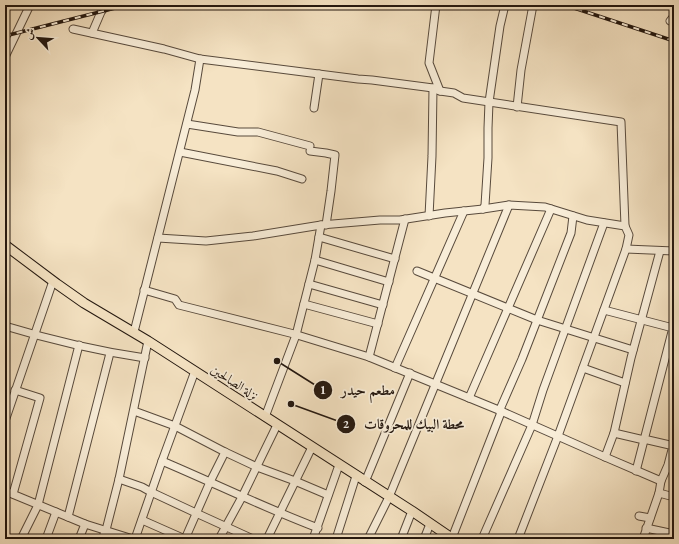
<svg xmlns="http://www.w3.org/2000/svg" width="679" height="544" font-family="'EB Garamond',Amiri,serif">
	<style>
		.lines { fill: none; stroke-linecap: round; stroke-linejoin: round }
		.minor-casing { stroke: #584a3c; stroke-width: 9 }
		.major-casing { stroke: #23170f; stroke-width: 11 }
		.minor { stroke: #f8edd8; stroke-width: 7 }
		.major { stroke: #f5e3c3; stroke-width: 9 }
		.rail-casing { stroke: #23170f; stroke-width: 3.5 }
		.rail { stroke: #f8edd8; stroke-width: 2; stroke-dasharray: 6; stroke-linecap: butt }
		.labels { text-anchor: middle; stroke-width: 3.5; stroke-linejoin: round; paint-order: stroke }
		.street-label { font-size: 13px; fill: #23170f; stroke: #f8edd8 }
		.leader { fill: none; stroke: #23170f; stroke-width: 1.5 }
		.callout-dot { fill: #23170f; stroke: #f8edd8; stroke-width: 1.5 }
		.mark-label { font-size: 12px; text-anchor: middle; font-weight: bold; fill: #fff }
		.callout-label { font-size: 14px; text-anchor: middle; font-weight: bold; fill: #23170f; stroke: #f8edd8; stroke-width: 3.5; stroke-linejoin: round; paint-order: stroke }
	</style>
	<rect width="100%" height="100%" fill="#f5e3c3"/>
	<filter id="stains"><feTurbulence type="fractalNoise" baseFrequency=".005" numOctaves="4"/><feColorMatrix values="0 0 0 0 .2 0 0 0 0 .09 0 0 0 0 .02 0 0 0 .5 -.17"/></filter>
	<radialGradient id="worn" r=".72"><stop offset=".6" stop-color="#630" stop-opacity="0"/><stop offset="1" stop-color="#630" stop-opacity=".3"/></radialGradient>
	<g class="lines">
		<defs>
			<g id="minor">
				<polyline points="670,21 674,16"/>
				<polyline points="73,29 164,49 200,59 358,79 372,80 433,88"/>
				<polyline points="92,33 101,12 104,8 112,5"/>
				<polyline points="5,57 30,5"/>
				<polyline points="440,91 454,93 463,98 621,122 625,226"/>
				<polyline points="517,107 521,70 533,5"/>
				<polyline points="314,108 319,74"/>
				<polyline points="187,124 238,132 258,132 310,146"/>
				<polyline points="310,151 326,153 335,155 331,191 326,225"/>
				<polyline points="180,152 277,171 302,179"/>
				<polyline points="483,209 485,205 488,158 488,128 489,102 500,26 505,5"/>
				<polyline points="429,216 432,156 433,88 440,91 429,63 436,5"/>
				<polyline points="319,237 395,259"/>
				<polyline points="158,238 206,241 253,236 321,225 380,220 400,220 445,213 483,209 509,205 545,207 587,220 625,226 629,235 626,249 558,436 518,539"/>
				<polyline points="626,249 674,251"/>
				<polyline points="315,260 389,282"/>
				<polyline points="417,271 537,320 633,350"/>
				<polyline points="309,284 383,305"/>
				<polyline points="144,290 175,299 179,305 294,334 369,357 501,411 605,457 661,481"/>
				<polyline points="304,304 378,324"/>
				<polyline points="604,310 673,328"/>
				<path d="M5 326C51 340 98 351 145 358"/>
				<polyline points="134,332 195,90 200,59"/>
				<polyline points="369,357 405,219"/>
				<polyline points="395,368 464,211"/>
				<polyline points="583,368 625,383"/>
				<polyline points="469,398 551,209"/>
				<polyline points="134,411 175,426 225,452 257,467 295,481 328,495"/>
				<polyline points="265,417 296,335 315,260 321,225"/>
				<polyline points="5,421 53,281"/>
				<polyline points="614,433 644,440 648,440 674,446"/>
				<polyline points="605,457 614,433 631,358 660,251"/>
				<path d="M162 461C214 483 265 508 318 528"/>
				<polyline points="636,471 674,324"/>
				<polyline points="119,479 142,487 151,492 196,513 253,539"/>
				<polyline points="365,482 410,373"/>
				<polyline points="5,491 85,524 133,539"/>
				<polyline points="659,493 674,497"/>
				<polyline points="13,494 40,398 15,390"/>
				<polyline points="639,516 650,518"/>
				<polyline points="68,517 110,353"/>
				<polyline points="142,520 185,539"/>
				<polyline points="646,528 674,534"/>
				<polyline points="452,538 500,415 501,407 522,359 571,233 573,216"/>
				<polyline points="21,539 38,505 79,345"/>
				<polyline points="46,539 56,512"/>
				<polyline points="79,539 85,524"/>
				<polyline points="102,539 106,530 119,479 148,341"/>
				<polyline points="135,539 162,461 195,371"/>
				<polyline points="185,539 210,482 225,452"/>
				<polyline points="219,539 242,497 277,425"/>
				<polyline points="267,539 312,447"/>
				<polyline points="313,539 339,465"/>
				<polyline points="336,539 356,476"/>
				<polyline points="368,539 389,497 509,205"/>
				<polyline points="401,539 412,511"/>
				<polyline points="424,539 430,524"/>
				<polyline points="482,539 532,425 543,390 604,223"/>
				<polyline points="643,539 659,493 661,481 668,465 673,446"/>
			</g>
			<polyline id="major" points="5,245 57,284 84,303 148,341 412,511 453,539"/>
		</defs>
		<use href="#minor" class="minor-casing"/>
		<use href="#major" class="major-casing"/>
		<use href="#minor" class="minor"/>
		<use href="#major" class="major"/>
		<defs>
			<g id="rail">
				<polyline points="565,5 674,41"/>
				<polyline points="5,36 127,5"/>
			</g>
		</defs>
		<use href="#rail" class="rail-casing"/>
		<use href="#rail" class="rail"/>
	</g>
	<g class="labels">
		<g class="street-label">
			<text transform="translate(235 382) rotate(33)" y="5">نزلة الصالحين</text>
		</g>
	</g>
	<path class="leader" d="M277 361L323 390M291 404L346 424"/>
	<g class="callout-dot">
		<circle cx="277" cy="361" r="4"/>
		<circle cx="291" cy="404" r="4"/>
		<circle cx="323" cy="390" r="10"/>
		<circle cx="346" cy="424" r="10"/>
	</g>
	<g class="mark-label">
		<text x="323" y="394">1</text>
		<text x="346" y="428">2</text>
	</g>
	<g class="callout-label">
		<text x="368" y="395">مطعم حيدر</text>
		<text x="414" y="429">محطة البيك للمحروقات</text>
	</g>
	<rect width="679" height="544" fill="none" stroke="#f5e3c3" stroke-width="20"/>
	<rect x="6" y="6" width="667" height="532" fill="none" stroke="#23170f" stroke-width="2"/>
	<rect x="10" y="10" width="659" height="524" fill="none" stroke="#23170f"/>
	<g transform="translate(38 38) rotate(296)" stroke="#f8edd8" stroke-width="3" paint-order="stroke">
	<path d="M0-3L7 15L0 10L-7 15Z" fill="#23170f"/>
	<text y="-6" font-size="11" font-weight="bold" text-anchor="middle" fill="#23170f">ش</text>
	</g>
	<rect width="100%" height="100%" filter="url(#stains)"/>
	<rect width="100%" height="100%" fill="url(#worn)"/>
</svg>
